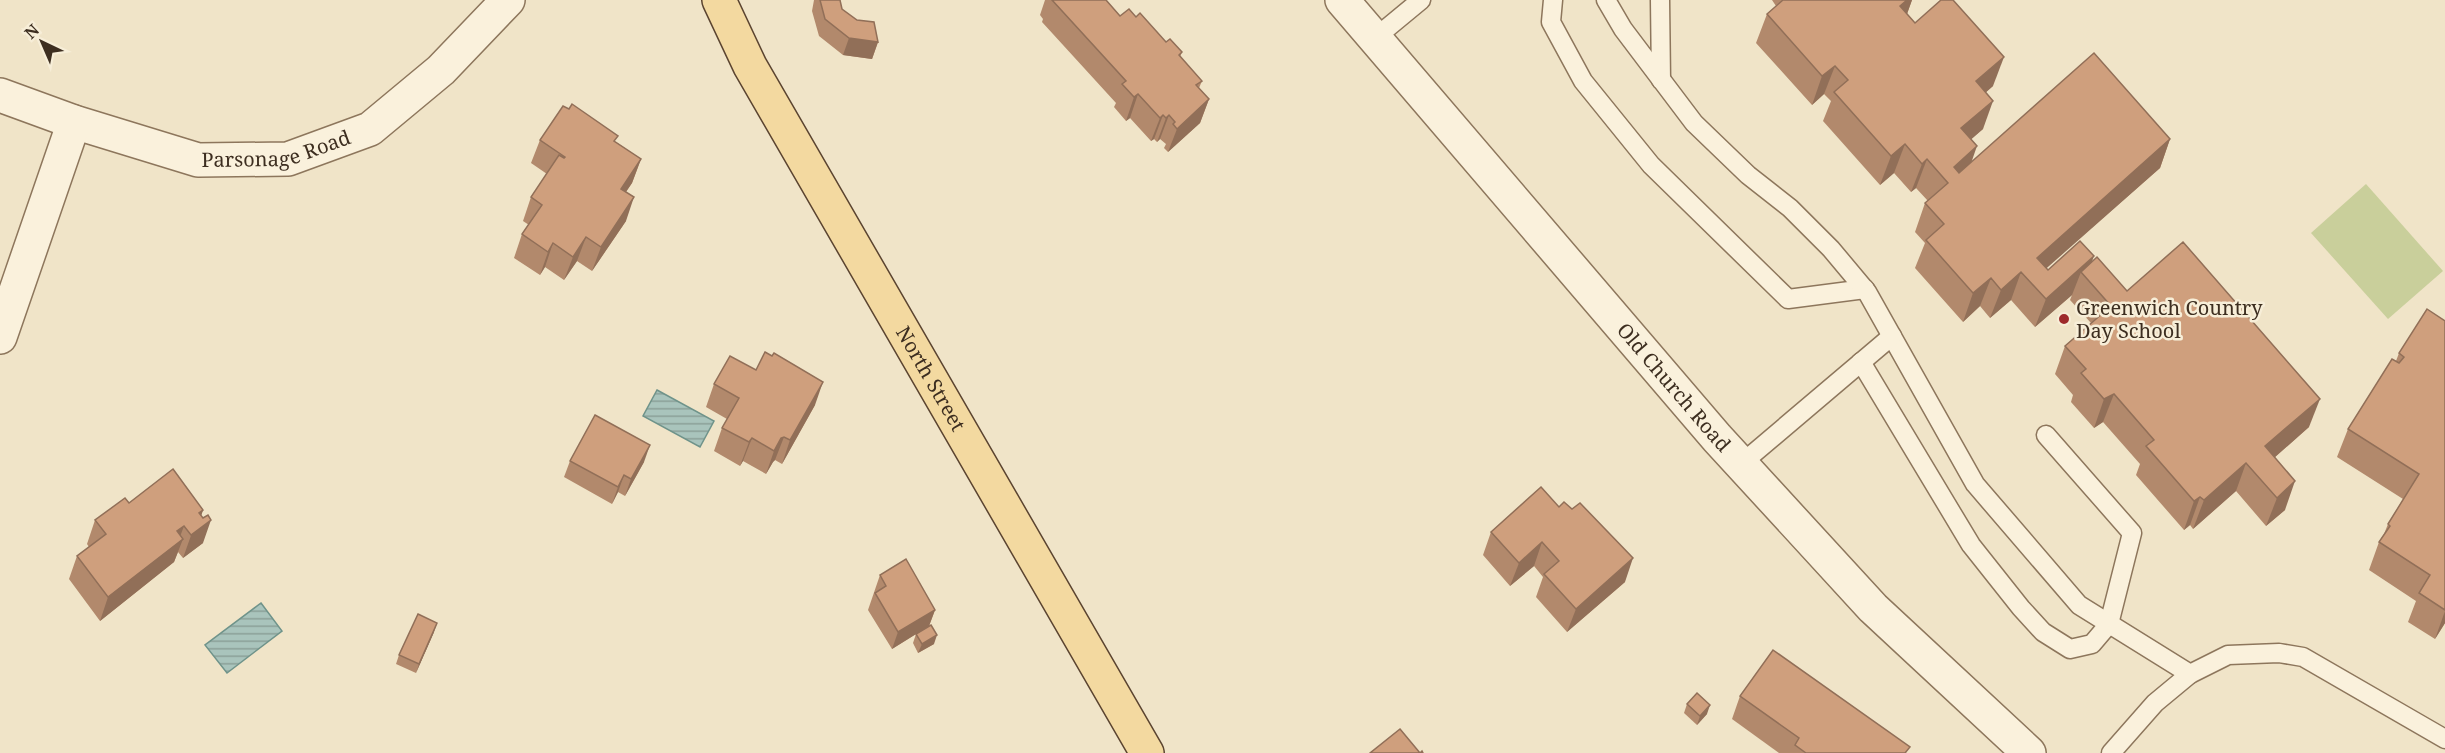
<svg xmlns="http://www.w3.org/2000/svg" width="2445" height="753" font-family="'Noto Serif',serif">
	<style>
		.grass { fill: #c9cf9b }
		.water { fill: url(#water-rules); stroke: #6f938a; stroke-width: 1.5 }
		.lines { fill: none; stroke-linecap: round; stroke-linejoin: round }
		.lane-casing { stroke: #8d765c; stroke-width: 21 }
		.street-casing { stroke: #8d765c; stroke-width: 36 }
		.primary-casing { stroke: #5b4430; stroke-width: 36 }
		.lane { stroke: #faf1dc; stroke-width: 18 }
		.street { stroke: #faf1dc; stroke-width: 33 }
		.primary { stroke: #f3d9a0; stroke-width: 33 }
		.wall { fill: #b2896c }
		.shaded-wall { fill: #916f58 }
		.building { fill: #cf9f7d; stroke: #916f58; stroke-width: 1.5 }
		.poi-dot { fill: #9e2a2b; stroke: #f7eed8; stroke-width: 2 }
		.labels { text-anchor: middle; stroke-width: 5; stroke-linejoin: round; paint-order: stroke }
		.street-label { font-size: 20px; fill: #3d2e20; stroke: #f7eed8 }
		.poi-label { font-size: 20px; fill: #3d2e20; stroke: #f7eed8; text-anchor: start }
	</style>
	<defs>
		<pattern id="water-rules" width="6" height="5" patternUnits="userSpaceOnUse" patternTransform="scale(1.5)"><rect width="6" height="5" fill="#a9c4bc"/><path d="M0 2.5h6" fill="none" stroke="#8ba098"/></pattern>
	</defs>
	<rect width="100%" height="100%" fill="#f0e4c8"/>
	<polygon class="grass" points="2366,184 2443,271 2388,319 2311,233"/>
	<g class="water">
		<polygon points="657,390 714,421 700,447 643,416"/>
		<polygon points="261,603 282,631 227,673 205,645"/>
	</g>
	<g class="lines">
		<defs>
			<g id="lane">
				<polyline points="1553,0 1551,22 1583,81 1651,165 1788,299 1865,289"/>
				<polyline points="1606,0 1623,29 1694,123 1748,175 1790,208 1831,249 1867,292 1975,484 2079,605 2190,674 2228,655 2279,653 2303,657 2445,739"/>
				<polyline points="1660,0 1661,80"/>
				<polyline points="1375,38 1421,0"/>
				<polyline points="1861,362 1971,545 2021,608 2043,632 2070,649 2092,644 2109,624 2132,533 2046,435"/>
				<polyline points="1741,464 1892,336"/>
				<polyline points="2111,753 2155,703 2190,674"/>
			</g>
			<g id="street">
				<path id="s1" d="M1342 0 1717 438 1873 608 2029 753"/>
				<path id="s2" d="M0 95 74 122 198 160 288 159 370 129 441 70 508 0"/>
				<polyline points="0,337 74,122"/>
			</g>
			<g id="primary">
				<path id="s3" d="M719 0 750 66 1147 753"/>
			</g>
		</defs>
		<use href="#lane" class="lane-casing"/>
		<use href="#street" class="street-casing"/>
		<use href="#primary" class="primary-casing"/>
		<use href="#lane" class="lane"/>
		<use href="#street" class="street"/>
		<use href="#primary" class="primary"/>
	</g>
	<g class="wall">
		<polygon points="814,0 840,0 842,9 878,42 872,59 843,55 819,36 812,11"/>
		<polygon points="1045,0 1106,0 1120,16 1136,17 1166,42 1182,52 1180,57 1202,81 1199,88 1209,99 1200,123 1168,152 1164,148 1166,144 1160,139 1157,142 1154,139 1151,141 1130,118 1126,121 1114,107 1116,103 1042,22 1043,19 1040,15"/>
		<polygon points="1772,0 1912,0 1907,14 1915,23 1993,86 1986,92 1983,129 1971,139 1971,162 2170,139 2160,168 2046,268 2048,270 2092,262 2127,291 2309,427 2275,457 2285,510 2266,526 2236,491 2193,529 2190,525 2184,530 2136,475 2140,464 2103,422 2094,428 2071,402 2073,395 2055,374 2065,346 2091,323 2070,300 2072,295 2035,327 2011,300 1990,318 1980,306 1963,322 1915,268 1925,243 1915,232 1925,203 1928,201 1916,188 1911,192 1894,173 1880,185 1823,121 1831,101 1824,94 1812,105 1756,43 1767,14 1776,6"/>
		<polygon points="540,140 616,142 641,159 632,183 626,192 626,221 592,271 577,261 564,280 545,267 540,275 514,258 522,234 529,225 523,221 531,197 547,174 531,163"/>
		<polygon points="2445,321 2445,623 2435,639 2408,622 2416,601 2369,570 2379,542 2384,534 2388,524 2403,499 2337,457 2348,429 2396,361 2399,353"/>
		<polygon points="714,384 815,405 782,464 775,460 773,462 766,474 743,461 740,466 714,451 722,428 727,419 706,407"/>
		<polygon points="570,461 644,462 625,496 618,492 612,504 564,477"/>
		<polygon points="1541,487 1625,582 1567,632 1536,597 1543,577 1534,566 1510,586 1483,555 1491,532"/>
		<polygon points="129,503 203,510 201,516 203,543 183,558 178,552 174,562 100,621 69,579 77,556 89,547 87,544 95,520"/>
		<polygon points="880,575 935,610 929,626 934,644 918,653 913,643 916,634 892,649 868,610"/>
		<polygon points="434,632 416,673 396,664 399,655"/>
		<polygon points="1740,696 1907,753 1779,753 1732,719"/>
		<polygon points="1687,704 1707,714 1697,725 1684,713"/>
	</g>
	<g class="shaded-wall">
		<polygon points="1907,0 1912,0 1904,22 1900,6"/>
		<polygon points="849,38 878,42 872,59 843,55"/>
		<polygon points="2004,57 1993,86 1966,110 1976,81"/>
		<polygon points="1835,66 1824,94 1812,105 1822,76"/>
		<polygon points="1138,94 1130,118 1126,121 1134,97"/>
		<polygon points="1209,99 1200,123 1168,152 1177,129"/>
		<polygon points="1993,101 1983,129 1951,157 1961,128"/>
		<polygon points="1163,115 1154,139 1151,141 1160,118"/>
		<polygon points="1169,115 1160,139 1157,142 1166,118"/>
		<polygon points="2170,139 2160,168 2031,282 2037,258"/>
		<polygon points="1905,144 1894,173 1880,185 1891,156"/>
		<polygon points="1977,146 1967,175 1943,196 1954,167"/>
		<polygon points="641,159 632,183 612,212 621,189"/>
		<polygon points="1927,159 1916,188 1911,192 1922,164"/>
		<polygon points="634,197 626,221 592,271 601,247"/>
		<polygon points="586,237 577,261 564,280 573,257"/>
		<polygon points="553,243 545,267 540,275 548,252"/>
		<polygon points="2094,256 2086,278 2081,272 2072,295 2035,327 2046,299"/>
		<polygon points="2021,272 2011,300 1990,318 2001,290"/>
		<polygon points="1991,278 1980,306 1963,322 1973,293"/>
		<polygon points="823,382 815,405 782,464 790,440"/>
		<polygon points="2114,394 2103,422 2094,428 2104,399"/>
		<polygon points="2320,399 2309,427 2256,474 2265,446"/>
		<polygon points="784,437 775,460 773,462 766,474 774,451 781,438"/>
		<polygon points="752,438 743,461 740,466 749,442"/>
		<polygon points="650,445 644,462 625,496 631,479"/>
		<polygon points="2246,463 2236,491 2193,529 2204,500"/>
		<polygon points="624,475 618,492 612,504 618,487"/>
		<polygon points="2295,481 2285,510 2266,526 2277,498"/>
		<polygon points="2200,497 2190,525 2184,530 2194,501"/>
		<polygon points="203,510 196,531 211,520 203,543 183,558 199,513"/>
		<polygon points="184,526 178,542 183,539 174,562 100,621 108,597 177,531"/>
		<polygon points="1542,542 1534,566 1510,586 1519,563"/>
		<polygon points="1633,558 1625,582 1567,632 1576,609"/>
		<polygon points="935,610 929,626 892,649 898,632"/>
		<polygon points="2445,611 2445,623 2435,639"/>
		<polygon points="437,623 434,632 416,673 419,664"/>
		<polygon points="937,635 934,644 918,653 922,644"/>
		<polygon points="1710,705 1707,714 1697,725 1700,716"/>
	</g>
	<g class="building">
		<polygon points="820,0 840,0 842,9 857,20 874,22 878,42 849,38 825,19"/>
		<polygon points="1052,0 1106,0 1120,16 1129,9 1136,17 1140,13 1166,42 1170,39 1182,52 1179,55 1202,81 1196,85 1209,99 1177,129 1173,124 1175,122 1169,115 1166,118 1163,115 1160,118 1138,94 1134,97 1122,84 1126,81"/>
		<polygon points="1783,0 1907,0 1900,6 1915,23 1941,0 1953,0 2004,57 1976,81 1993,101 1961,128 1977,146 1954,167 1959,173 2094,53 2170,139 2037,258 2048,270 2080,241 2094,256 2046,299 2021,272 2001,290 1991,278 1973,293 1926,240 1944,224 1925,203 1948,183 1927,159 1922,164 1905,144 1891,156 1834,92 1848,80 1835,66 1822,76 1767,14"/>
		<polygon points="572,104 618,136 614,141 641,159 621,189 634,197 601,247 586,237 573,257 553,243 548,252 522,234 542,205 531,197 559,155 564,158 565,157 540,140 563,106 569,109"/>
		<polygon points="2183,242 2320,399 2265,446 2295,481 2277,498 2246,463 2204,500 2200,497 2194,501 2146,446 2154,440 2114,394 2104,399 2081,373 2086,369 2065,346 2111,306 2081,272 2097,257 2127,291"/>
		<polygon points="2427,309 2445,321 2445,610 2419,593 2430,575 2379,542 2390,526 2388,524 2419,474 2348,429 2392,359 2399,363 2404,357 2399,353"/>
		<polygon points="765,352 772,356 774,353 823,382 790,440 784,437 781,438 774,451 752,438 749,442 722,428 739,398 714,384 730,356 756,370"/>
		<polygon points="595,415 650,445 631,479 624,475 618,487 570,461"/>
		<polygon points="173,469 203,510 199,513 203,518 208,515 211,520 191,535 184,526 177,531 183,539 108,597 77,556 106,534 95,520 125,498 129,503"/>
		<polygon points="1541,487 1559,507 1564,502 1572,509 1580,503 1633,558 1576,609 1544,574 1559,561 1542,542 1519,563 1491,532"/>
		<polygon points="906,559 935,610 898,632 875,593 886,586 880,575"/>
		<polygon points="418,614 437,623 419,664 399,655"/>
		<polygon points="931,625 937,635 922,644 916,634"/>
		<polygon points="1773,650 1910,747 1905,753 1806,753 1795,745 1799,738 1740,696"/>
		<polygon points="1697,693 1710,705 1700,716 1687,704"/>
		<polygon points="1400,729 1420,753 1422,751 1423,753 1370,753"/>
	</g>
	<circle class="poi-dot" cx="2064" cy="319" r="6"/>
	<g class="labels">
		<g class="street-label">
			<text dy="7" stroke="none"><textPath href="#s2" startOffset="288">Parsonage Road</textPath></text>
			<text dy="7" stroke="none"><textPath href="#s3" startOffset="434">North Street</textPath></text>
			<text dy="7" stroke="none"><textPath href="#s1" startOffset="510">Old Church Road</textPath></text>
		</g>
		<g class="poi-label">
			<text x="2076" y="315">Greenwich Country<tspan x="2076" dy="23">Day School</tspan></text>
		</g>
	</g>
	<g transform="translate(42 42) rotate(316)" stroke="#f7eed8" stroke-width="4.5" paint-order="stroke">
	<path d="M0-4.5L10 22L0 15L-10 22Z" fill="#3d2e20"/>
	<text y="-9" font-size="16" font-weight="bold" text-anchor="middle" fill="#3d2e20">N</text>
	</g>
</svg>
